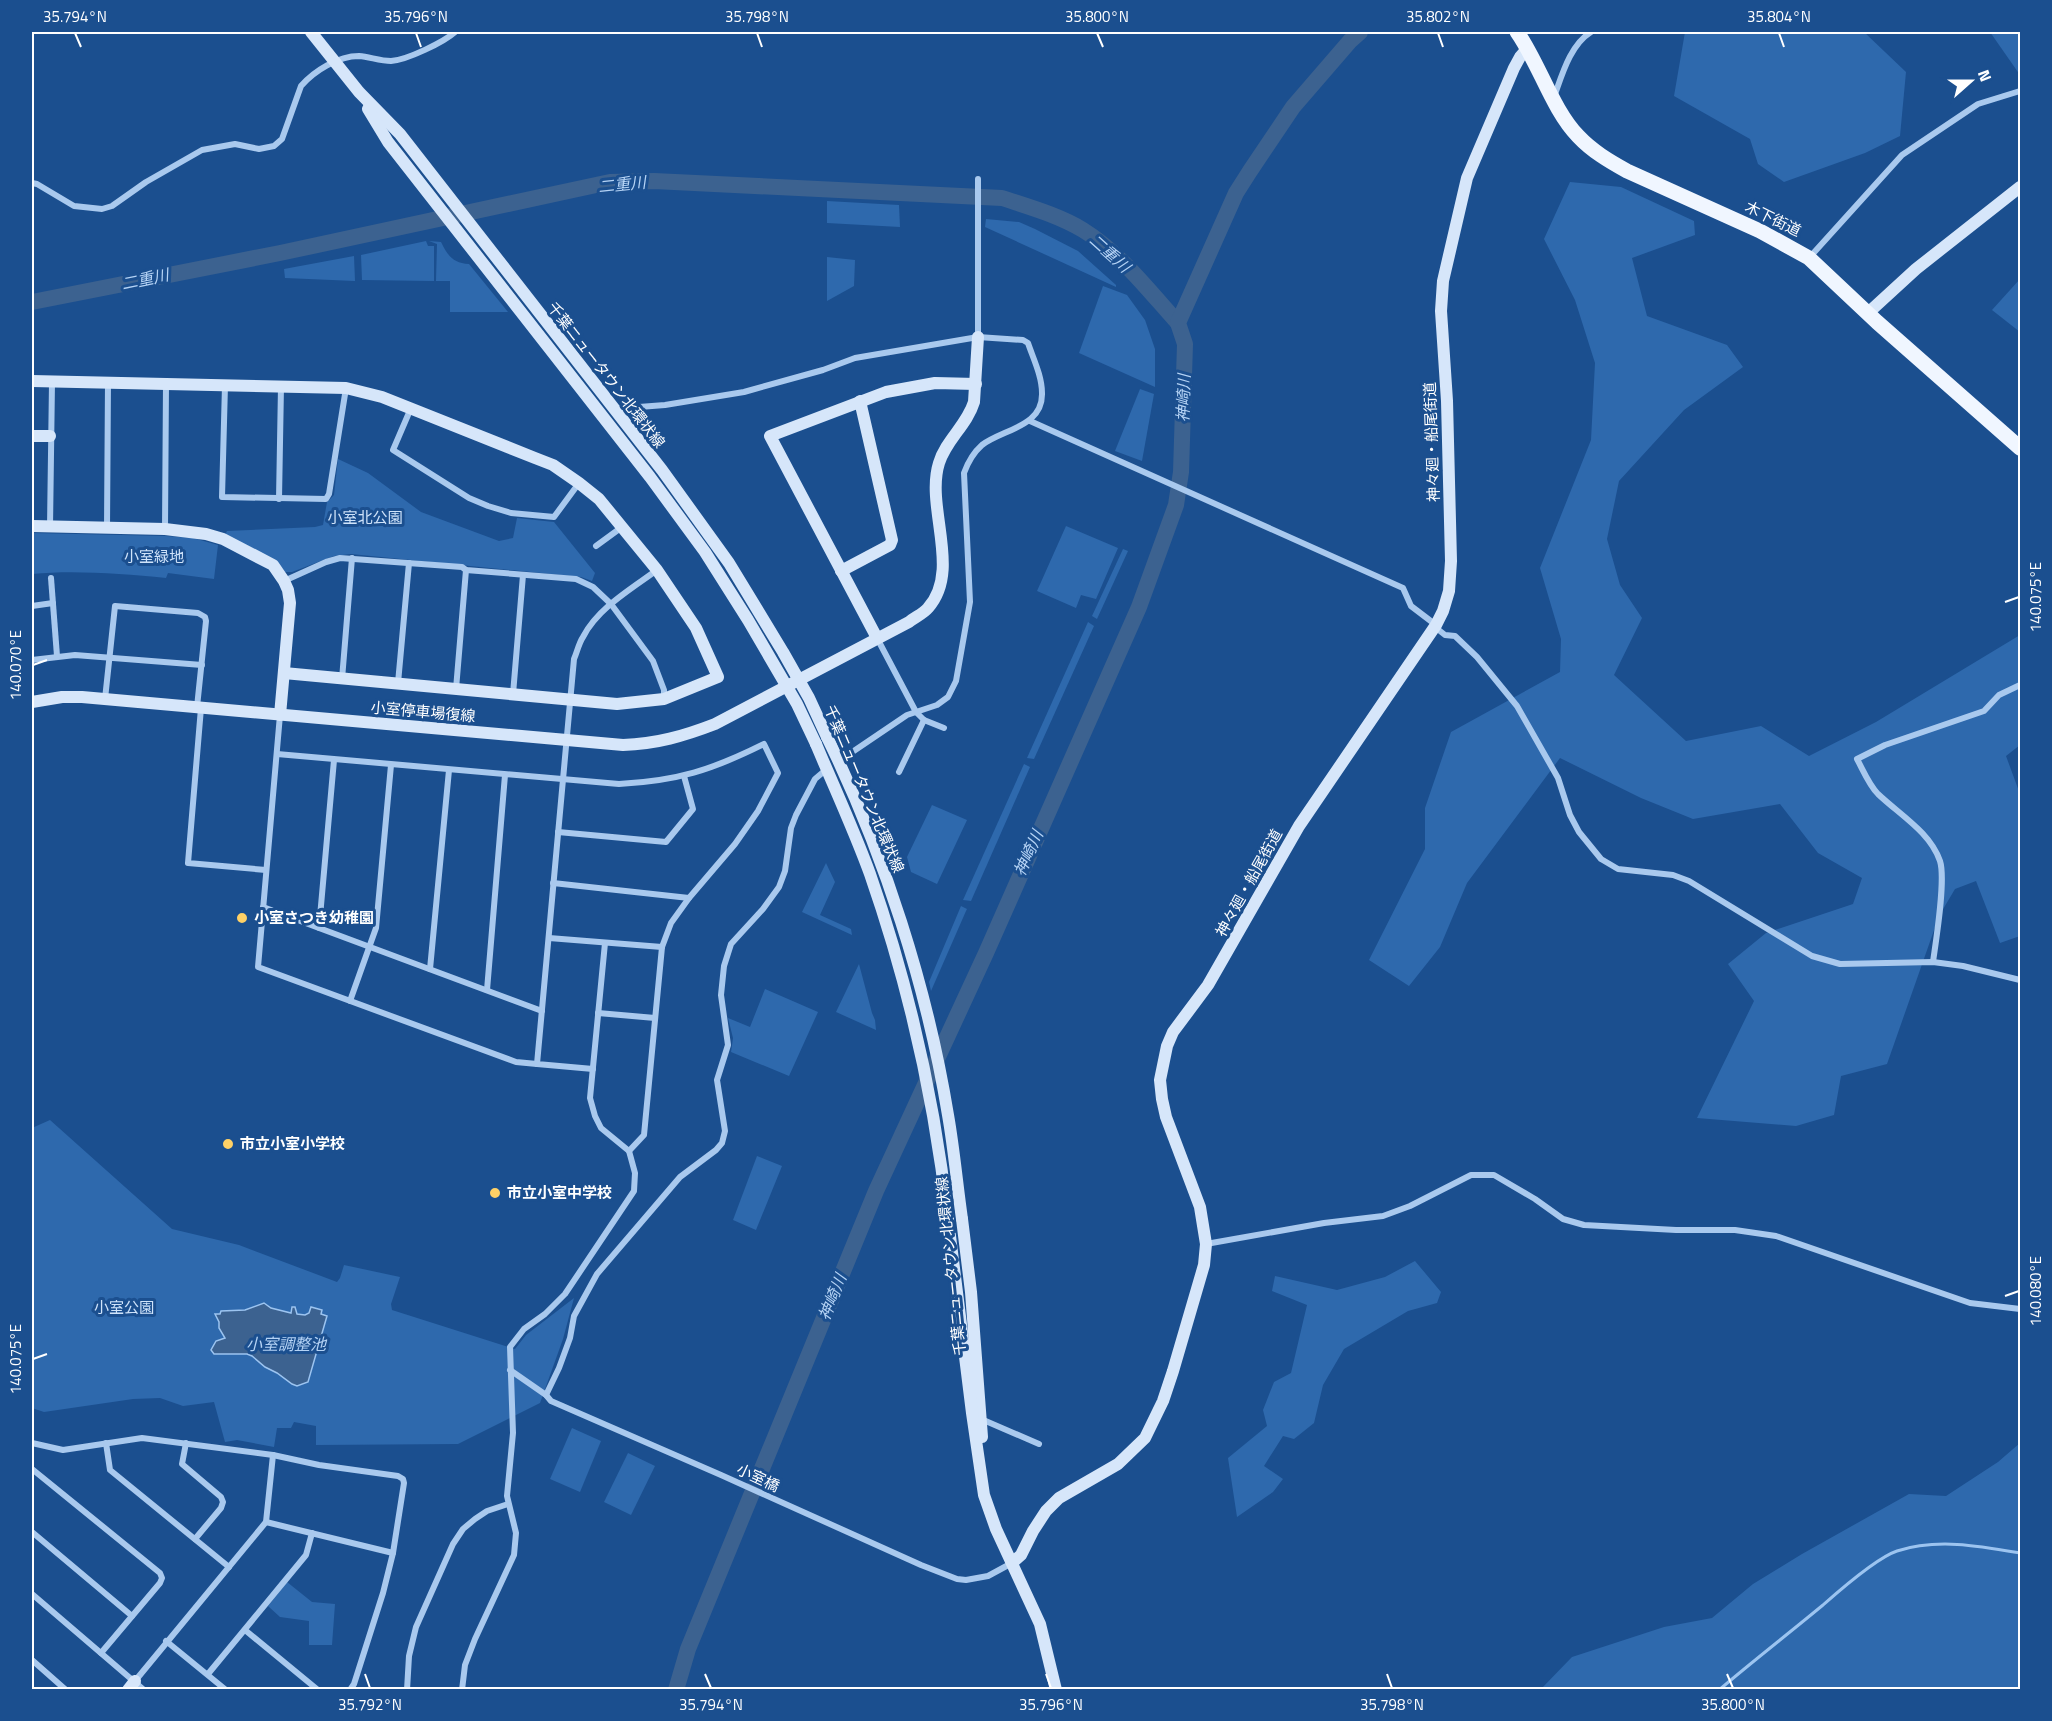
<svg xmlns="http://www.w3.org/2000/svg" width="2052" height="1721" font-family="'Titillium Web','Noto Sans JP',sans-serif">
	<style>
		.green { fill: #2e69ad }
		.water { fill: #3c6290; stroke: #9cc4f0; stroke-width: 1.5 }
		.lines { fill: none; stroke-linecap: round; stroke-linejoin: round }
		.stream { stroke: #9cc4f0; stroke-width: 3 }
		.river { stroke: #3c6290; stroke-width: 16 }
		.street { stroke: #a9c9ee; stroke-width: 6 }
		.secondary { stroke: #d6e6fa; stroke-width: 12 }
		.primary { stroke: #f0f6ff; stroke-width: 15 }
		.secondary-bridge { stroke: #d6e6fa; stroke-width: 12 }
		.ticks { fill: none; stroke: #fff; stroke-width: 2 }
		.poi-dot { fill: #ffd166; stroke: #1b4f8f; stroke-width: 2 }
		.labels { text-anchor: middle; stroke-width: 6; stroke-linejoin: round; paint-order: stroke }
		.street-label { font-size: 15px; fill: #fff; stroke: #1b4f8f }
		.park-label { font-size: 15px; fill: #cfe3fa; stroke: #1b4f8f }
		.poi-label { font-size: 15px; font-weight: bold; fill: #fff; stroke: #1b4f8f; text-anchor: start }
		.water-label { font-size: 16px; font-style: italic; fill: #b5d3f5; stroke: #1b4f8f }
		.neatline { fill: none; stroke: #fff; stroke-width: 2 }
		.ticks-label { font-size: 15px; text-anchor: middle; fill: #fff }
	</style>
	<rect width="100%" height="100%" fill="#1b4f8f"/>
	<g class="green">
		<polygon points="1685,32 1864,32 1906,72 1900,136 1865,153 1784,182 1758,164 1750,139 1674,96"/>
		<polygon points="1990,32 2020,32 2020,75"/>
		<polygon points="1570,182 1621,187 1694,221 1695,235 1632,258 1647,316 1727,345 1743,367 1684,410 1619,481 1607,539 1620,585 1642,618 1614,675 1686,741 1761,726 1809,756 1876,722 2020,635 2020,745 2006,756 2020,794 2020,936 2000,943 1976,881 1955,889 1939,916 1887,1064 1841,1076 1834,1115 1796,1126 1697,1118 1754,1001 1728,964 1766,933 1853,904 1862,878 1818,853 1780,804 1693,819 1641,798 1560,758 1467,883 1440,947 1409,986 1369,960 1425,849 1425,808 1451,732 1560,672 1561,639 1540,568 1591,440 1595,363 1575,300 1544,239"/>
		<polygon points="827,201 899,205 900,227 827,223"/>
		<polygon points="986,219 1019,222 1035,229 1078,251 1116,285 1116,287 985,227"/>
		<polygon points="426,241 428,246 434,246 434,281 362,280 361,255"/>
		<path d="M429 241 441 242C448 256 453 263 469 264L508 312H450V281H436L437 244Z"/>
		<polygon points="354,256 355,281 285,278 284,269"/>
		<polygon points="827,257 855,260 854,286 827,301"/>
		<polygon points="2020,279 2020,332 1992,310"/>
		<polygon points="1103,286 1127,295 1145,320 1155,349 1155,387 1079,353"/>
		<polygon points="1140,389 1154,394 1142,461 1115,451"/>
		<polygon points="338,459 368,473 421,512 499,541 513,538 517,518 554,522 595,573 592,581 581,577 351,554 334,556 292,572 285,572 276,560 225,535 227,531 315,527 323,525 327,502 334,495"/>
		<polygon points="1066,526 1118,548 1096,599 1081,595 1076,608 1037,591"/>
		<path d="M32 533 165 536 193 538 218 545 214 579 168 573 166 578C122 574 76 570 32 574Z"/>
		<polygon points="1123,549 1128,551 1097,619 1092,616"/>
		<polygon points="1088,622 1094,626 1034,759 1027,758"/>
		<polygon points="1024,764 1030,767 971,901 963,900"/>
		<polygon points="932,805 967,820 937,884 911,872 907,857"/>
		<polygon points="826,863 835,882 820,915 851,929 852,935 802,912"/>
		<polygon points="961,906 967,909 966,911 931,991 929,982"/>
		<polygon points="859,964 872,1013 875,1020 876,1030 836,1012"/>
		<polygon points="765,989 818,1012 789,1076 731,1052 733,1038 728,1018 750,1027"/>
		<polygon points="50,1120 172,1229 239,1245 337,1282 340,1278 344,1265 400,1277 391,1304 392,1310 515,1349 526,1335 574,1298 563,1339 540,1403 458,1444 316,1445 316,1426 294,1422 291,1428 277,1428 274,1447 237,1440 225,1442 214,1402 183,1406 160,1398 133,1399 44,1412 32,1408 32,1128"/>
		<polygon points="757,1156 782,1166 756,1230 733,1220"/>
		<polygon points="1415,1261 1441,1292 1437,1303 1408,1311 1344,1349 1323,1385 1314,1423 1294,1439 1283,1436 1264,1466 1283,1479 1273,1492 1237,1517 1228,1458 1267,1426 1263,1410 1274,1382 1291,1373 1307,1305 1272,1291 1275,1276 1337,1290 1385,1277"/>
		<polygon points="572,1428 601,1441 580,1492 550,1479"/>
		<polygon points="2020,1443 2020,1689 1541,1689 1572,1657 1664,1627 1712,1618 1753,1584 1802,1554 1909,1494 1946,1496 1998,1462"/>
		<polygon points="628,1453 655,1466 631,1515 604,1502"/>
		<polygon points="287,1582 312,1602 335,1604 332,1645 309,1645 309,1621 280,1617 268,1606"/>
	</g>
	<polygon class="water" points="264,1303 271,1308 291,1313 292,1307 295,1307 297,1314 305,1315 309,1313 311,1307 322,1310 321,1314 327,1316 308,1382 297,1386 292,1384 277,1373 265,1367 252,1356 247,1354 214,1354 211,1350 216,1341 225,1338 219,1328 219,1322 215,1314 220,1314 221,1311 245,1310"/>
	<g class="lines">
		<path class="stream" d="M1719 1690C1753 1661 1788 1634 1823 1605 1840 1590 1876 1558 1897 1551 1937 1538 1980 1546 2020 1553"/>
		<g class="river">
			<path d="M32 302 280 253 610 182 654 181 1002 198C1029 207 1058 215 1083 230 1120 253 1149 291 1178 323"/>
			<polyline points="676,1690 688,1649 876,1191 986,953 1139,607 1176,505 1181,472 1185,344 1178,323 1236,193 1250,171 1293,107 1350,41 1360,32"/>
		</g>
		<g class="street">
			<path d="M1554 97C1562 75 1570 45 1591 32"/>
			<path d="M32 183 37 184 74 206 102 209 112 206 146 182 202 150 235 144 259 149 274 146 282 139 301 86C314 71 338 56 359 56 370 57 380 61 391 61 407 60 444 42 455 32"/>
			<polyline points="1809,258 1902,155 1978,104 2020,91"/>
			<polyline points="978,337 978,179"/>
			<polyline points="225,385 222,497 326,499 329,494 346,388"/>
			<polyline points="411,408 393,450 469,498 488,506 511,513 554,517 579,483"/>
			<path d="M613 409 665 405 744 392 823 370 855 358 978 337 1023 340 1028 343C1033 358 1042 376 1042 393 1043 427 1003 429 982 445 973 453 968 462 964 473L970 602 956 681 948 697 937 705 907 715 839 761"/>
			<polyline points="1030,421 1403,588 1411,606 1436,625"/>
			<polyline points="279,499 281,386"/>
			<polyline points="50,527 52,382"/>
			<polyline points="107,528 108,382"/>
			<polyline points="165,529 166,383"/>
			<polyline points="596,546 622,527"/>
			<polyline points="51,578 57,656"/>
			<polyline points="284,581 326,562 340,558 462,567 466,570 576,579 593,587 611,604 653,661 664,690 664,698"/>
			<polyline points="32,606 53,603"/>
			<polyline points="1435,627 1445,635 1455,636 1477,657 1517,706 1558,778 1570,815 1579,832 1601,859 1618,869 1673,875 1689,881 1812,956 1840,964 1933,962 1963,966 2020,980"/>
			<polyline points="877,638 916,712 924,720 944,728"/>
			<polyline points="32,660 75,655 202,665"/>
			<polyline points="342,679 352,558"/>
			<polyline points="398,683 409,563"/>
			<polyline points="456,689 466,570"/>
			<polyline points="513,694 523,575"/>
			<polyline points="105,699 115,606 198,613 205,617 206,621 197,707"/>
			<polyline points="201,708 188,863 266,870"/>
			<polyline points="280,715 258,967 516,1062 537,1064"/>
			<path d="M277 754 619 784C677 781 712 770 764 744L778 773 758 811 735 844 689 898 671 923 662 947 644 1135 629 1151"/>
			<polyline points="334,760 319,928 542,1011"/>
			<polyline points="899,772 924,720"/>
			<polyline points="558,832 666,842 693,809 684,776"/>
			<polyline points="553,883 689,898"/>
			<polyline points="263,907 319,928"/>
			<polyline points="549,938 662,947"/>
			<path d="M1933 962C1936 940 1946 880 1940 861 1930 832 1900 815 1878 794 1869 785 1863 770 1857 759L1885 745 1984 711 1999 695 2020 685"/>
			<polyline points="430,969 449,770"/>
			<polyline points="487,990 505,775"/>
			<polyline points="350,1001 376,928 391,765"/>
			<polyline points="598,1013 655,1018"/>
			<path d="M593 1069 537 1064 574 659C577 652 579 643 583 637 598 608 631 589 657 570"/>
			<polyline points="1206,1244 1324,1223 1383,1216 1410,1206 1471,1175 1494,1175 1535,1199 1563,1219 1584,1225 1676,1230 1735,1230 1776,1236 1970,1303 2020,1309"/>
			<polyline points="510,1370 546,1395 551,1401 721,1475 921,1565 957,1579 966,1580 988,1576 1012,1563"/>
			<polyline points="546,1395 559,1368 570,1338 574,1316 597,1274 680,1177 716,1150 722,1143 725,1131 717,1080 728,1045 721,995 724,966 731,944 763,909 779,887 785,871 791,828 796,815 815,779 828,768"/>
			<polyline points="981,1419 1039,1444"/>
			<polyline points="32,1443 63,1450 142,1438 273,1455 319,1465 398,1476 403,1479 404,1483 393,1553 383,1593 354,1684 350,1690"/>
			<polyline points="106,1443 110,1470 229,1567"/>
			<polyline points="186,1443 182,1464 221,1497 223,1502 221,1508 195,1539"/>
			<polyline points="32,1469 160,1573 162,1578 160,1583 101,1653"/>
			<polyline points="266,1522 393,1553"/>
			<polyline points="32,1532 132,1616"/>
			<polyline points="32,1594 144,1690"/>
			<polyline points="245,1630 318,1690"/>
			<polyline points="166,1641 226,1690"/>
			<polyline points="32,1660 66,1690"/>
			<polyline points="208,1674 306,1555 312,1533"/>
			<polyline points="135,1681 266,1522 273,1455"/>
			<polyline points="407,1690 409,1656 416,1627 453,1544 463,1529 475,1519 487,1511 508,1504"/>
			<polyline points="462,1690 465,1665 475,1639 514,1555 516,1533 507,1496 513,1433 510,1347 524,1329 545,1314 565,1294 634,1191 635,1173 629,1151 601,1128 595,1116 590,1098 605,943"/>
		</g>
		<g class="secondary">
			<polyline points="311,32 359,92 400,134 662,470 729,563 783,652 809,698 827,737"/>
			<polyline points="368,109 388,142 650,477 705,552 748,620 797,704 816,744"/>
			<polyline points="1868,313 1916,269 2020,187"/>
			<polyline points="32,381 346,388 382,397 535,458 553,465 579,483 599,499 657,570 696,628 718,677 664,699 617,704 284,673"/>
			<polyline points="32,436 50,436"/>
			<polyline points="32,526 165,529 206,534 223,539 273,565 284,581 288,590 290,603 280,715"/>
			<polyline points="841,571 890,545 892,540 860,401"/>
			<polyline points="877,638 770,436 886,392 935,383 976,384"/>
			<path d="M32 702 62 697H82L623 745C656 744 684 736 715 724L909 622C915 617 923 614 928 608 962 570 925 507 939 463 946 440 967 425 974 402L978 337"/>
			<polyline points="962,1219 971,1292 982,1437"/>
			<polyline points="948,1220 972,1413 984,1495 996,1529 1040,1624 1056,1690"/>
			<polyline points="1013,1562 1021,1555 1033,1531 1046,1511 1059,1498 1118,1464 1145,1438 1163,1401 1173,1371 1204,1265 1206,1244 1200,1207 1166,1117 1162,1099 1160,1080 1167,1046 1173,1032 1208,985 1299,826 1436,625 1443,611 1449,591 1451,561 1447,401 1441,311 1443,281 1467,178 1514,68 1520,57 1527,49"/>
			<polyline points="128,1690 135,1681"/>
		</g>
		<path class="primary" d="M1517 32C1539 63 1552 109 1578 136 1592 151 1609 161 1627 171L1760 231 1809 258 1877 322 2020 448"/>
		<g class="secondary-bridge">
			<path d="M827 737C884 853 927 987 948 1115 954 1149 957 1184 962 1219"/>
			<path d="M816 744C834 787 854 830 870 874 909 986 935 1102 948 1220"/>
		</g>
	</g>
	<path class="ticks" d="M75 33 81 47M416 33 421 47M757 33 762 47M1097 33 1103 47M1438 33 1443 47M1779 33 1784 47M2005 602 2019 597M33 665 47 660M2005 1296 2019 1291M33 1359 47 1354M365 1674 370 1688M705 1674 711 1688M1046 1674 1051 1688M1387 1674 1392 1688M1727 1674 1733 1688"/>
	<g class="poi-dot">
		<circle cx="242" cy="918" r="6"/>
		<circle cx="228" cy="1144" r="6"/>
		<circle cx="495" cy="1193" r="6"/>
	</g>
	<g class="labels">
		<g class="street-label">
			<text transform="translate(1773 219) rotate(26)" y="5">木下街道</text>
			<text transform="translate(606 375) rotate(52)" y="5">千葉ニュータウン北環状線</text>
			<text transform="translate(1432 442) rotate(-92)" y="5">神々廻・船尾街道</text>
			<text transform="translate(423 712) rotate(5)" y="5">小室停車場復線</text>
			<text transform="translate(864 789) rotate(67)" y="5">千葉ニュータウン北環状線</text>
			<text transform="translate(1249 883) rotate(-61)" y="5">神々廻・船尾街道</text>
			<text transform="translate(951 1266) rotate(-96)" y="5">千葉ニュータウン北環状線</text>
			<text transform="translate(758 1478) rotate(25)" y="5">小室橋</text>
		</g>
		<g class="park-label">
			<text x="365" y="523">小室北公園</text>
			<text x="154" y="562">小室緑地</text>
			<text x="124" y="1313">小室公園</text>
		</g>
		<g class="poi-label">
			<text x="254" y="923">小室さつき幼稚園</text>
			<text x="240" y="1149">市立小室小学校</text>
			<text x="507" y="1198">市立小室中学校</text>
		</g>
		<g class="water-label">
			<text transform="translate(622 184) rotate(-6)" y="6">二重川</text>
			<text transform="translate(1110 253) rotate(42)" y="6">二重川</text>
			<text transform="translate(145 279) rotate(-12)" y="6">二重川</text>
			<text transform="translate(1183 398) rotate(-88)" y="6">神崎川</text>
			<text transform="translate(1028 853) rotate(-66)" y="6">神崎川</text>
			<text transform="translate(832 1297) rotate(-68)" y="6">神崎川</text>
			<text x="286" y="1350">小室調整池</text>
		</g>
	</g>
	<rect width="2052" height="1721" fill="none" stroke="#1b4f8f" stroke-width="66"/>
	<g transform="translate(1971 81) rotate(69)" stroke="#1b4f8f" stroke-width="4.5" paint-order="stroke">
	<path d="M0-4.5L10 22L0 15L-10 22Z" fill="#ffffff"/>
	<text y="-9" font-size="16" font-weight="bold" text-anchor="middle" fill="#ffffff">N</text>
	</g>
	<rect x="33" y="33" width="1986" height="1655" class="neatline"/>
	<g class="ticks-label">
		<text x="75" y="22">35.794°N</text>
		<text x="416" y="22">35.796°N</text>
		<text x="757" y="22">35.798°N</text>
		<text x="1097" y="22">35.800°N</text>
		<text x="1438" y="22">35.802°N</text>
		<text x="1779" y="22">35.804°N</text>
		<text transform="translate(2036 597) rotate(-90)" y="5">140.075°E</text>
		<text transform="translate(16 665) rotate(-90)" y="5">140.070°E</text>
		<text transform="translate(2036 1291) rotate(-90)" y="5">140.080°E</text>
		<text transform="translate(16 1359) rotate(-90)" y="5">140.075°E</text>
		<text x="370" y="1710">35.792°N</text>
		<text x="711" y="1710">35.794°N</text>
		<text x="1051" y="1710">35.796°N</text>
		<text x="1392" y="1710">35.798°N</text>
		<text x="1733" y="1710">35.800°N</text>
	</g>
</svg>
